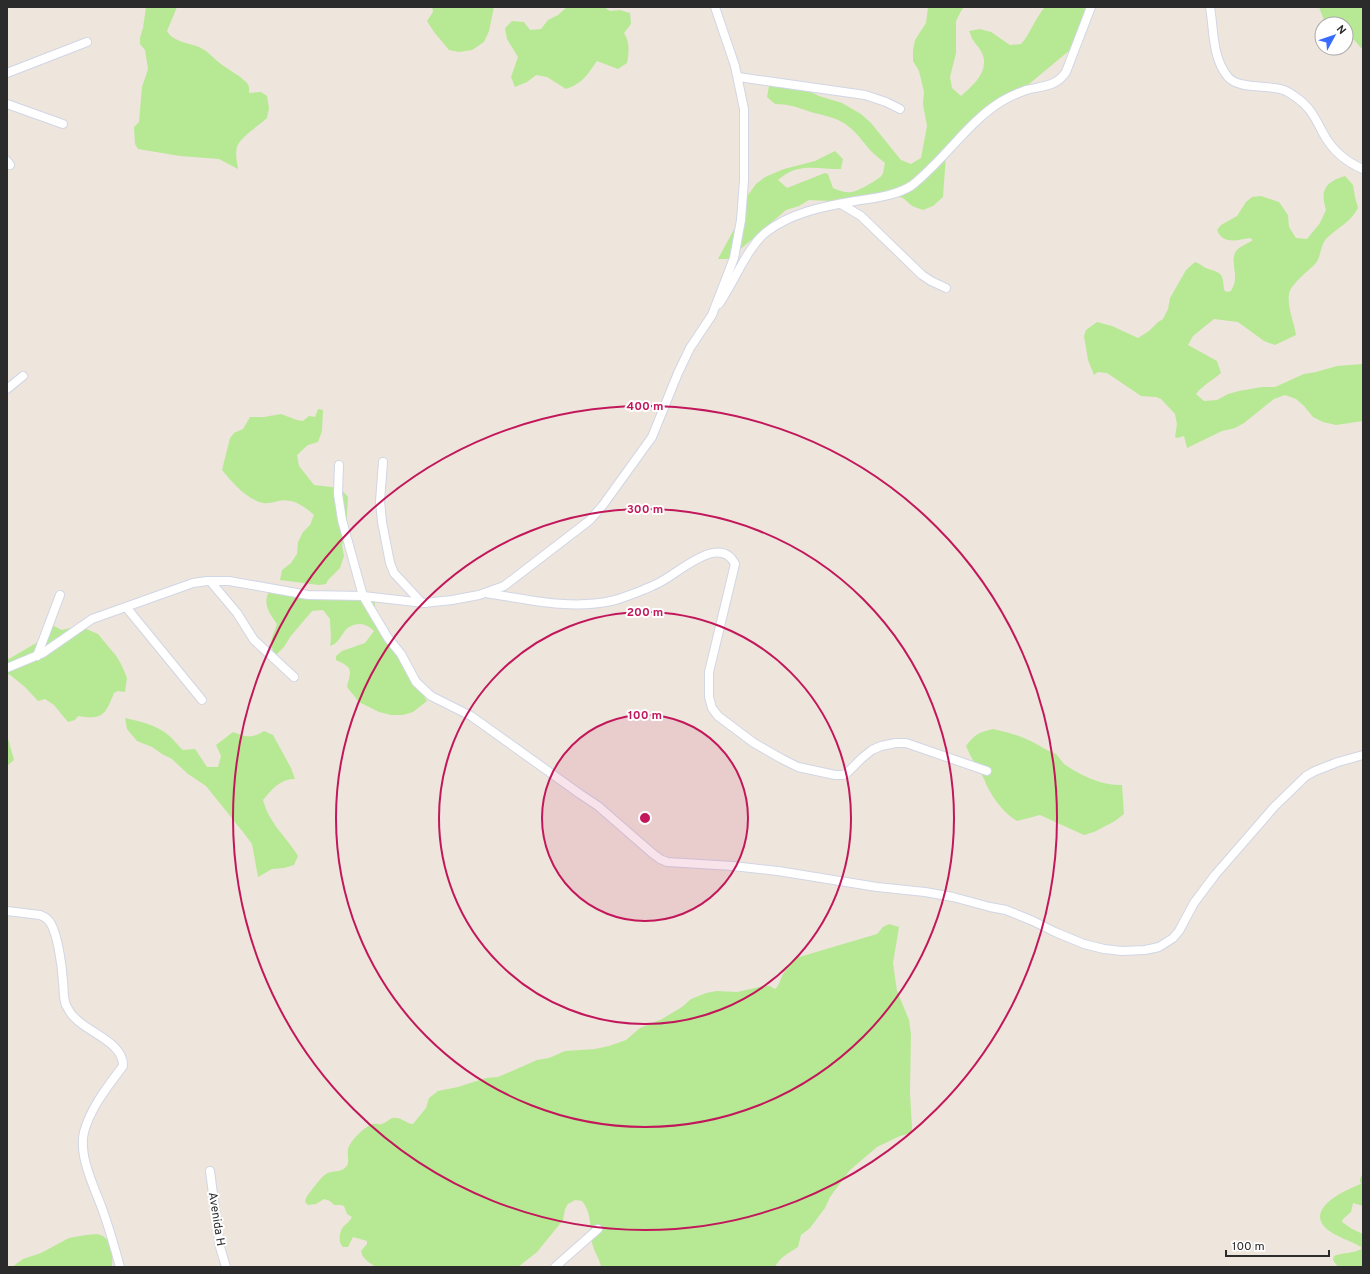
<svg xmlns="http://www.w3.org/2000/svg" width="1370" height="1274" font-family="Overpass,sans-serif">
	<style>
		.green { fill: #b7e994 }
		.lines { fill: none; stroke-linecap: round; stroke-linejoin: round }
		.minor-casing { stroke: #d1d6e5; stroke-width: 10 }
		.minor { stroke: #fff; stroke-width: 8 }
		.ring { fill: none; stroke: #c2185b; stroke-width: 2 }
		.labels { text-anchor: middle; stroke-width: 4; stroke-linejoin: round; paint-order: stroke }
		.street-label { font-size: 12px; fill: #2b2b2b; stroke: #fff }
		.centre { fill: #c2185b; stroke: #fff; stroke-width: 2 }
		.ring-label { font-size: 12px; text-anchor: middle; font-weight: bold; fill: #c2185b; stroke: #fff; stroke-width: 4; stroke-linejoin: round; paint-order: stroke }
	</style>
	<rect width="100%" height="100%" fill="#eee5dc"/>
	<g class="green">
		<path d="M146 7H177L167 31C173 42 189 43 199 47 208 51 213 58 221 64 229 70 239 75 246 82 250 86 249 89 249 93L261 92 267 96 269 108 267 118C260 125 240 137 237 147 235 154 237 162 238 169L219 159 180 156 138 149 135 144 134 127 139 122 142 87 148 69 145 50 140 44V38L143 28Z"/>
		<polygon points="432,7 494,7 489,31 484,42 472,50 459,52 449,50 434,32 427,21 433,12"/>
		<path d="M567 7H604L610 11 620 10 630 13 631 24 624 33C630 42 629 53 627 63L618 69 597 61C587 75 583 83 566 89L547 77 536 75 527 82 515 87 511 77 518 57 507 39 505 28 512 21 524 22 530 30 541 29 548 20 558 15Z"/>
		<path d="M928 7H964L961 11 956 21V53L950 77 952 88 961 96C975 84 991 69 981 51 979 47 975 44 973 40 971 38 971 34 969 31L980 29 991 32 1010 45 1021 44C1031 33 1035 18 1045 7H1085L1083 20 1070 50 1017 94 986 113 948 144 946 155 943 197 933 206 923 210 912 206 903 198 893 196 881 197 862 205H851L831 201 809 200 799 206 786 210 729 259H718L738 222 748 195 756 184 765 177 784 169 815 161 835 151 843 159 841 169C817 169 797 162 778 180L787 188 825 173 828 174 833 188C840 191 845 193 852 192 856 192 880 179 882 175 884 172 884 166 885 163 880 159 875 155 871 151 863 142 857 133 848 126 836 116 822 116 808 111 796 107 789 104 775 104L767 97 769 86 778 79 789 80 799 85 809 91 819 96 842 103 861 114 871 123 901 160 911 164 921 158 927 126 923 104 924 92 919 71 913 61V50L915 40 926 23Z"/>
		<polygon points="1319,7 1363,7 1363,50 1355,41 1346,33 1346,24 1328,24 1324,20"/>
		<path d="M1345 176 1353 185 1355 197 1358 208C1350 223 1338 227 1326 239 1320 246 1321 258 1315 264 1308 271 1290 285 1289 294 1287 307 1294 322 1296 335L1275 345 1264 341 1238 322 1214 319 1193 336 1188 345 1217 361 1221 373C1213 380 1203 385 1196 394L1204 401 1217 400 1228 394 1239 391 1262 387H1275L1304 374 1316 372 1337 366 1363 364V421L1336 425 1323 422 1313 417 1304 406 1296 399 1285 395 1274 399 1244 423 1235 428 1222 431 1187 448 1184 436 1177 438 1175 437 1177 424 1175 414 1161 399 1156 397 1141 396 1107 373 1098 372 1094 375 1088 360 1084 336 1086 330 1097 322 1112 326 1138 338 1149 331 1158 322 1163 319 1168 309 1170 298 1186 270 1195 262C1199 263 1201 265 1204 267 1219 274 1223 269 1224 290L1227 292 1231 291C1233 287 1235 283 1235 279 1236 269 1229 256 1239 248 1243 245 1249 243 1253 240L1250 238C1237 240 1223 245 1217 230L1221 225 1237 216 1246 202 1252 197 1261 196 1279 202 1288 215 1289 227 1296 238 1307 239 1320 223 1326 210C1320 190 1325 182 1345 176Z"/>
		<path d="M318 409 323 410 322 431 318 442 308 445 297 455 299 466 314 485 340 488 348 497 346 533 342 545 344 556 340 568 328 580 326 584 319 585 280 580 282 570 291 563 297 554 298 542 303 532 310 525 314 515C304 506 292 498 278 501 274 502 267 504 263 503 246 499 233 483 222 470L230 438 234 433 243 429 250 417H264L281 414 297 420 303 421 309 416 315 417Z"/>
		<path d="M271 589 378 597 375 602V608L382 625 427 701 413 712 403 715H391L379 712 359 702 347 687C351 670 354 668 336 660V656L342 651 365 643 374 631C370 627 365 624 360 624 340 625 344 642 330 646 332 637 330 628 330 619L323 610 312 611 290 637 284 647 276 655C267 643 273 637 277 624 269 613 261 601 271 589Z"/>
		<path d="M49 626H54L62 630 74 627 84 628 98 634 117 657 122 666 127 678 125 692 118 691 114 693C105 715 103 720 78 716L75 720 68 722 54 705 45 699 38 701 25 687 9 674 7 676V660L43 639Z"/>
		<path d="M125 718C139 721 156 725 167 734 173 738 177 745 183 750L195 749 207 767H218L221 756 216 745 233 732C247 737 251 739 264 731L273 735 291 768 295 779C281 778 271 790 263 800 270 825 286 836 298 856L294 865 284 868 272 869 258 877 252 844 243 832 206 786 188 774 172 759 162 754 152 747 137 741 127 729Z"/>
		<path d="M993 729C1015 734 1025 737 1045 749 1048 751 1053 752 1056 754 1059 757 1061 761 1064 764 1080 775 1102 786 1122 785L1124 814 1115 821 1094 832 1084 835 1040 815 1017 821C1005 814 995 801 988 788 986 785 985 780 983 777 977 767 971 758 966 746 974 735 979 732 993 729Z"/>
		<polygon points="7,735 14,760 7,766"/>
		<path d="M889 924 899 927 893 963 897 991 909 1020 911 1034 910 1092 912 1128 911 1133 900 1136 877 1147 850 1170 830 1197 825 1208 810 1228 801 1235 798 1247C789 1253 780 1257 775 1267H601C600 1259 595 1254 593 1246 589 1231 593 1214 582 1201L575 1200 568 1204 565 1209 563 1220 555 1230 537 1252 518 1267H376C370 1263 362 1259 361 1251L367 1244V1241L353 1237 348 1247H343C338 1243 339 1232 343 1227 347 1223 350 1221 352 1217L347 1214 344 1206 341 1205H334L330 1201 324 1199 316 1204 308 1205 305 1202 306 1198C310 1192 321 1177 326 1174 332 1170 341 1173 346 1167 350 1163 347 1155 348 1149 350 1141 365 1126 373 1124 376 1123 380 1125 382 1124 388 1122 390 1117 396 1118 403 1118 406 1124 413 1124L426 1108 429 1098 438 1091 458 1087 486 1078 498 1077 537 1060 549 1058 565 1051 595 1049 609 1046 626 1040 640 1028 662 1019 682 1007 691 999 706 993 717 991 737 992 764 986H770L775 989C780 985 780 979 783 974 787 968 791 963 796 958L877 934 883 927Z"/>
		<path d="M1363 1173V1185H1362L1363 1206 1353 1203 1351 1212 1343 1219 1342 1222 1352 1229 1363 1234V1267H1338L1333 1260 1334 1256C1343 1252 1353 1254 1361 1249V1247C1351 1241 1337 1237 1328 1230 1303 1209 1345 1190 1361 1184 1359 1180 1360 1178 1363 1173Z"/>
		<path d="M97 1234 103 1236 112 1244C111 1252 113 1259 112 1267H12L23 1259 41 1253 69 1238 86 1235Z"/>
	</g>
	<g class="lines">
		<defs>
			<g id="minor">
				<path d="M1210 7C1214 30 1212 58 1228 77 1238 89 1266 85 1280 89 1285 90 1290 93 1294 96 1310 106 1315 118 1323 133 1332 150 1346 162 1363 169"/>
				<polyline points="7,73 87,42"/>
				<polyline points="738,77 865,95 886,102 900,109"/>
				<polyline points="7,104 63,124"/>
				<polyline points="7,161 10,165"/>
				<polyline points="841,204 861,216 922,275 931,281 946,288"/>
				<path d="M719 304C733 284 747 248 765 233 789 213 825 206 855 201 873 198 895 196 911 186 918 181 925 174 931 168 954 146 974 118 1002 101 1009 97 1018 93 1026 90 1042 86 1056 87 1066 72L1091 7"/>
				<polyline points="7,389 23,376"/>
				<polyline points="383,462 380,501 382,522 390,563 394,573 421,602"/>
				<polyline points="339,465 338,494 342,520 363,596 388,638 401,654 416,682 431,696 471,716 580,794 598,806 652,853 660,859 667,862 733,866 778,871 877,887 925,892 953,897 990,907 1006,910 1033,921 1055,932 1084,944 1104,949 1122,951 1145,950 1159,947 1173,938 1179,931 1194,903 1215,875 1274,807 1306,776 1315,771 1338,762 1363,755"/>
				<polyline points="210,581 237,613 254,640 294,677"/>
				<path d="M486 593C526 599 570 610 611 601 621 599 632 594 643 590 649 587 656 585 662 581 681 571 720 534 735 564L709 672V697L712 708 718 716 754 743 782 759 798 767 835 775H842L846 774 862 758 872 750 881 746 896 743H906L987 771"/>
				<polyline points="126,607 202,700"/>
				<polyline points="37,656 60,595"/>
				<polyline points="7,668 43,653 92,619 193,583 207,581 229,581 308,595 363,596 424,603 452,600 479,595 504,586 590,520 603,505 652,437 678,373 690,348 712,315 734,258 741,220 744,180 744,109 735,66 715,7"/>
				<path d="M7 911 40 915C45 917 49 919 51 924 58 936 62 967 63 981 64 989 63 998 66 1005 68 1009 71 1015 75 1018 89 1033 124 1043 123 1066 108 1086 91 1107 84 1132 78 1158 96 1190 104 1214 110 1231 115 1249 120 1267"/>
				<polyline points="210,1171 220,1247 226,1267"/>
				<polyline points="555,1267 598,1229"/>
			</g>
		</defs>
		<use href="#minor" class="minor-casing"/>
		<use href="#minor" class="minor"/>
	</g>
	<circle cx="645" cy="818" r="103" fill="#c2185b" fill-opacity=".12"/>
	<g class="ring">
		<circle cx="645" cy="818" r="103"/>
		<circle cx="645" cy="818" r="206"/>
		<circle cx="645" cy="818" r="309"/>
		<circle cx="645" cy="818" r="412"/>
	</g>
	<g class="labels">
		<g class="street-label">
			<text transform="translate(217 1219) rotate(81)" y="4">Avenida H</text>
		</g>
	</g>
	<circle cx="645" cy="818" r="6" class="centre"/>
	<g class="ring-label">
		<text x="645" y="410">400 m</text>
		<text x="645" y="513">300 m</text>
		<text x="645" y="616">200 m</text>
		<text x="645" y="719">100 m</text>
	</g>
	<rect width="1370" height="1274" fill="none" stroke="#2b2b2b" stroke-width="16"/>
	<g transform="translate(1334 36) rotate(50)"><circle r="19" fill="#ffffff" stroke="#aaaaaa"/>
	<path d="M0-3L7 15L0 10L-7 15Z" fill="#386bff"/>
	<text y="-6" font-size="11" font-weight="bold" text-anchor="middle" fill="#2b2b2b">N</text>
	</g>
	<path d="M1226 1250v6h103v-6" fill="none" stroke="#2b2b2b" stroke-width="2"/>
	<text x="1232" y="1250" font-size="12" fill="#2b2b2b" stroke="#ffffff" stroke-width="3" paint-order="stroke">100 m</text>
</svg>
